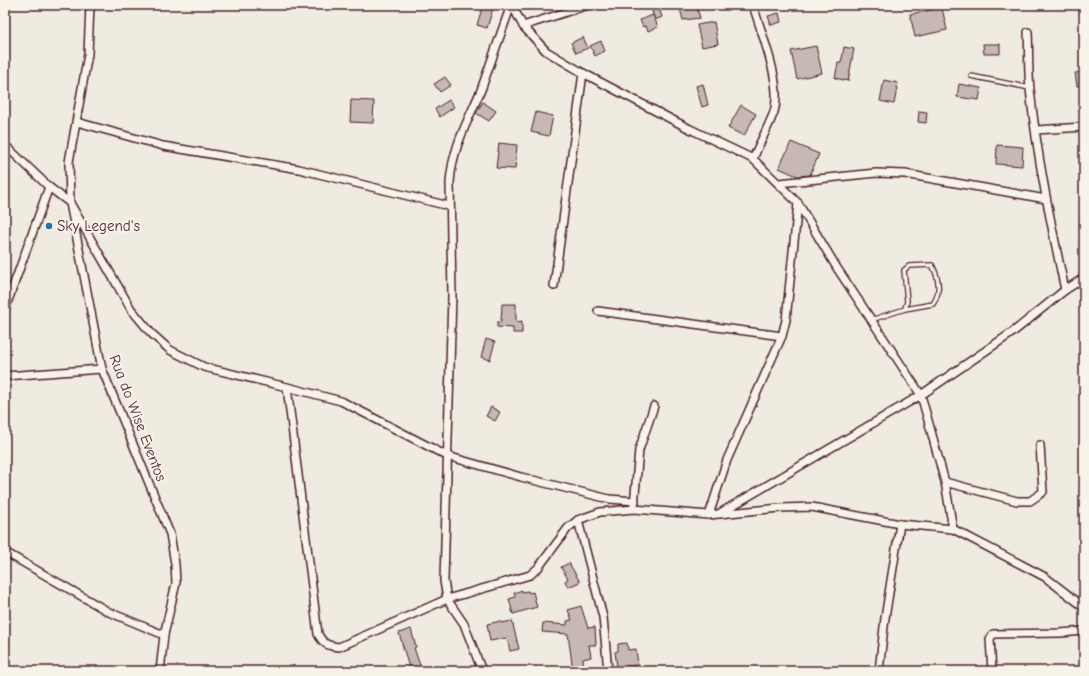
<svg xmlns="http://www.w3.org/2000/svg" width="1089" height="676" font-family="'Comic Neue',sans-serif">
	<style>
		.building { fill: #c6b8b3; stroke: #4a1f2b }
		.lines { fill: none; stroke-linecap: round; stroke-linejoin: round }
		.service-casing { stroke: #4a1f2b; stroke-width: 6 }
		.minor-casing { stroke: #4a1f2b; stroke-width: 10 }
		.service { stroke: #f7f3e8; stroke-width: 3.5 }
		.minor { stroke: #f7f3e8; stroke-width: 7 }
		.poi-dot { fill: #1f6fb2; stroke: #f7f3e8; stroke-width: 1.5 }
		.labels { text-anchor: middle; stroke-width: 4; stroke-linejoin: round; paint-order: stroke }
		.poi-label { font-size: 15px; fill: #4a1f2b; stroke: #f7f3e8; text-anchor: start }
		.street-label { font-size: 15px; fill: #4a1f2b; stroke: #f7f3e8 }
	</style>
	<rect width="100%" height="100%" fill="#f0ebe0"/>
	<filter id="ink" filterUnits="userSpaceOnUse"><feTurbulence type="fractalNoise" baseFrequency=".025" numOctaves="2"/><feDisplacementMap in="SourceGraphic" scale="8" xChannelSelector="R" yChannelSelector="G"/><feConvolveMatrix kernelMatrix="1 2 1 2 8 2 1 2 1" color-interpolation-filters="sRGB"/></filter>
	<g filter="url(#ink)">
		<g class="building">
			<polygon points="483,5 494,5 487,28 477,25"/>
			<polygon points="650,5 658,5 662,17 655,20"/>
			<polygon points="679,5 696,5 700,18 683,20"/>
			<polygon points="942,8 947,30 915,37 910,14"/>
			<polygon points="779,13 781,22 771,25 768,16"/>
			<polygon points="653,15 658,27 648,31 646,26 643,27 640,20"/>
			<polygon points="714,22 718,44 702,47 697,25"/>
			<polygon points="583,37 588,48 576,53 571,43"/>
			<polygon points="601,41 605,51 595,56 590,46"/>
			<polygon points="983,44 1000,44 1000,54 984,54"/>
			<polygon points="816,46 822,73 797,79 791,51"/>
			<polygon points="844,47 854,49 848,81 835,78 838,63 841,63"/>
			<polygon points="1084,72 1084,85 1077,86 1075,73"/>
			<polygon points="445,77 451,85 440,92 434,84"/>
			<polygon points="884,80 898,83 894,104 880,101"/>
			<polygon points="703,84 708,105 702,107 696,86"/>
			<polygon points="959,84 981,88 979,100 957,97"/>
			<polygon points="351,100 374,101 373,123 350,122"/>
			<polygon points="449,100 454,107 440,117 435,109"/>
			<polygon points="483,102 496,111 489,121 476,113"/>
			<polygon points="741,105 756,114 744,136 728,128"/>
			<polygon points="919,111 927,112 926,123 918,122"/>
			<polygon points="536,112 553,116 549,136 531,132"/>
			<polygon points="791,142 819,154 810,175 797,176 779,168"/>
			<polygon points="499,143 517,145 515,169 496,168"/>
			<polygon points="997,145 1023,147 1022,166 996,164"/>
			<polygon points="502,304 516,304 516,322 522,321 522,333 513,333 513,328 497,327 497,322 501,322"/>
			<polygon points="486,339 495,342 490,360 481,357"/>
			<polygon points="491,407 500,412 495,421 486,416"/>
			<polygon points="569,563 580,582 568,587 565,581 568,579 561,567"/>
			<polygon points="522,590 522,592 528,591 529,593 533,592 537,607 513,614 509,599 515,597 514,593"/>
			<polygon points="581,606 588,628 595,627 596,645 589,645 591,657 583,659 584,671 573,671 568,634 542,632 543,623 567,625 567,621 572,620 568,610"/>
			<polygon points="501,621 501,623 512,621 519,649 510,651 507,638 490,641 487,624"/>
			<polygon points="411,629 416,647 414,648 422,671 410,671 399,633"/>
			<polygon points="627,643 628,650 636,649 638,665 617,667 615,652 618,651 618,644"/>
		</g>
		<g class="lines">
			<defs>
				<g id="service">
					<polyline points="971,76 1030,88"/>
					<path d="M871 320 905 309 933 304C941 292 939 278 932 265L909 266 904 270 907 301 905 309"/>
				</g>
				<g id="minor">
					<polyline points="90,5 88,54 69,162 70,203 102,369 170,534 175,564 176,583 164,635 160,671"/>
					<polyline points="512,5 523,26 546,51 583,73 690,129 753,159 798,203 837,268 921,395 945,482 953,529"/>
					<polyline points="523,26 588,5"/>
					<path d="M1028 32C1029 51 1028 71 1030 89 1037 157 1051 224 1065 290"/>
					<polyline points="77,122 163,146 299,169 449,206"/>
					<polyline points="1036,130 1084,127"/>
					<path d="M5 145 49 187 70 203 131 309 151 333 170 350 204 367 287 387 318 634C323 644 328 646 339 647L447 599 530 575 538 568 568 528 578 520 600 512 634 509 709 515 780 508 812 507 900 524 953 529 1045 577 1084 607"/>
					<path d="M753 159C759 144 768 128 774 112 783 84 761 33 753 5"/>
					<polyline points="779,183 876,173 905,174 1046,199"/>
					<polyline points="554,286 583,73"/>
					<polyline points="5,309 49,187"/>
					<polyline points="598,311 782,336"/>
					<polyline points="5,376 102,369"/>
					<polyline points="287,387 341,401 447,456 521,477 609,499 635,501"/>
					<polyline points="945,482 1017,501 1030,501 1043,492 1040,445"/>
					<polyline points="634,505 639,450 654,406"/>
					<polyline points="720,513 921,395 1013,332 1065,290 1084,278"/>
					<polyline points="709,515 727,460 782,336 786,320 798,203"/>
					<polyline points="578,520 603,617 608,671"/>
					<polyline points="5,552 109,612 164,635"/>
					<path d="M482 671 464 624 447 599 444 581 452 295 450 183C452 148 468 121 481 90 491 62 501 33 511 5"/>
					<polyline points="879,671 885,618 900,524"/>
					<polyline points="992,671 990,639 993,634 1060,633 1084,631"/>
				</g>
			</defs>
			<use href="#service" class="service-casing"/>
			<use href="#minor" class="minor-casing"/>
			<use href="#service" class="service"/>
			<use href="#minor" class="minor"/>
		</g>
	</g>
	<circle class="poi-dot" cx="49" cy="226" r="4"/>
	<g class="labels">
		<g class="poi-label">
			<text x="57" y="231">Sky Legend's</text>
		</g>
		<g class="street-label">
			<text transform="translate(138 418) rotate(69)" y="5">Rua do Wise Eventos</text>
		</g>
	</g>
	<rect width="1089" height="676" fill="none" stroke="#f7f3e8" stroke-width="20"/>
	<rect x="10" y="10" width="1069" height="656" fill="none" stroke="#4a1f2b" stroke-width="1.5" filter="url(#ink)"/>
</svg>
